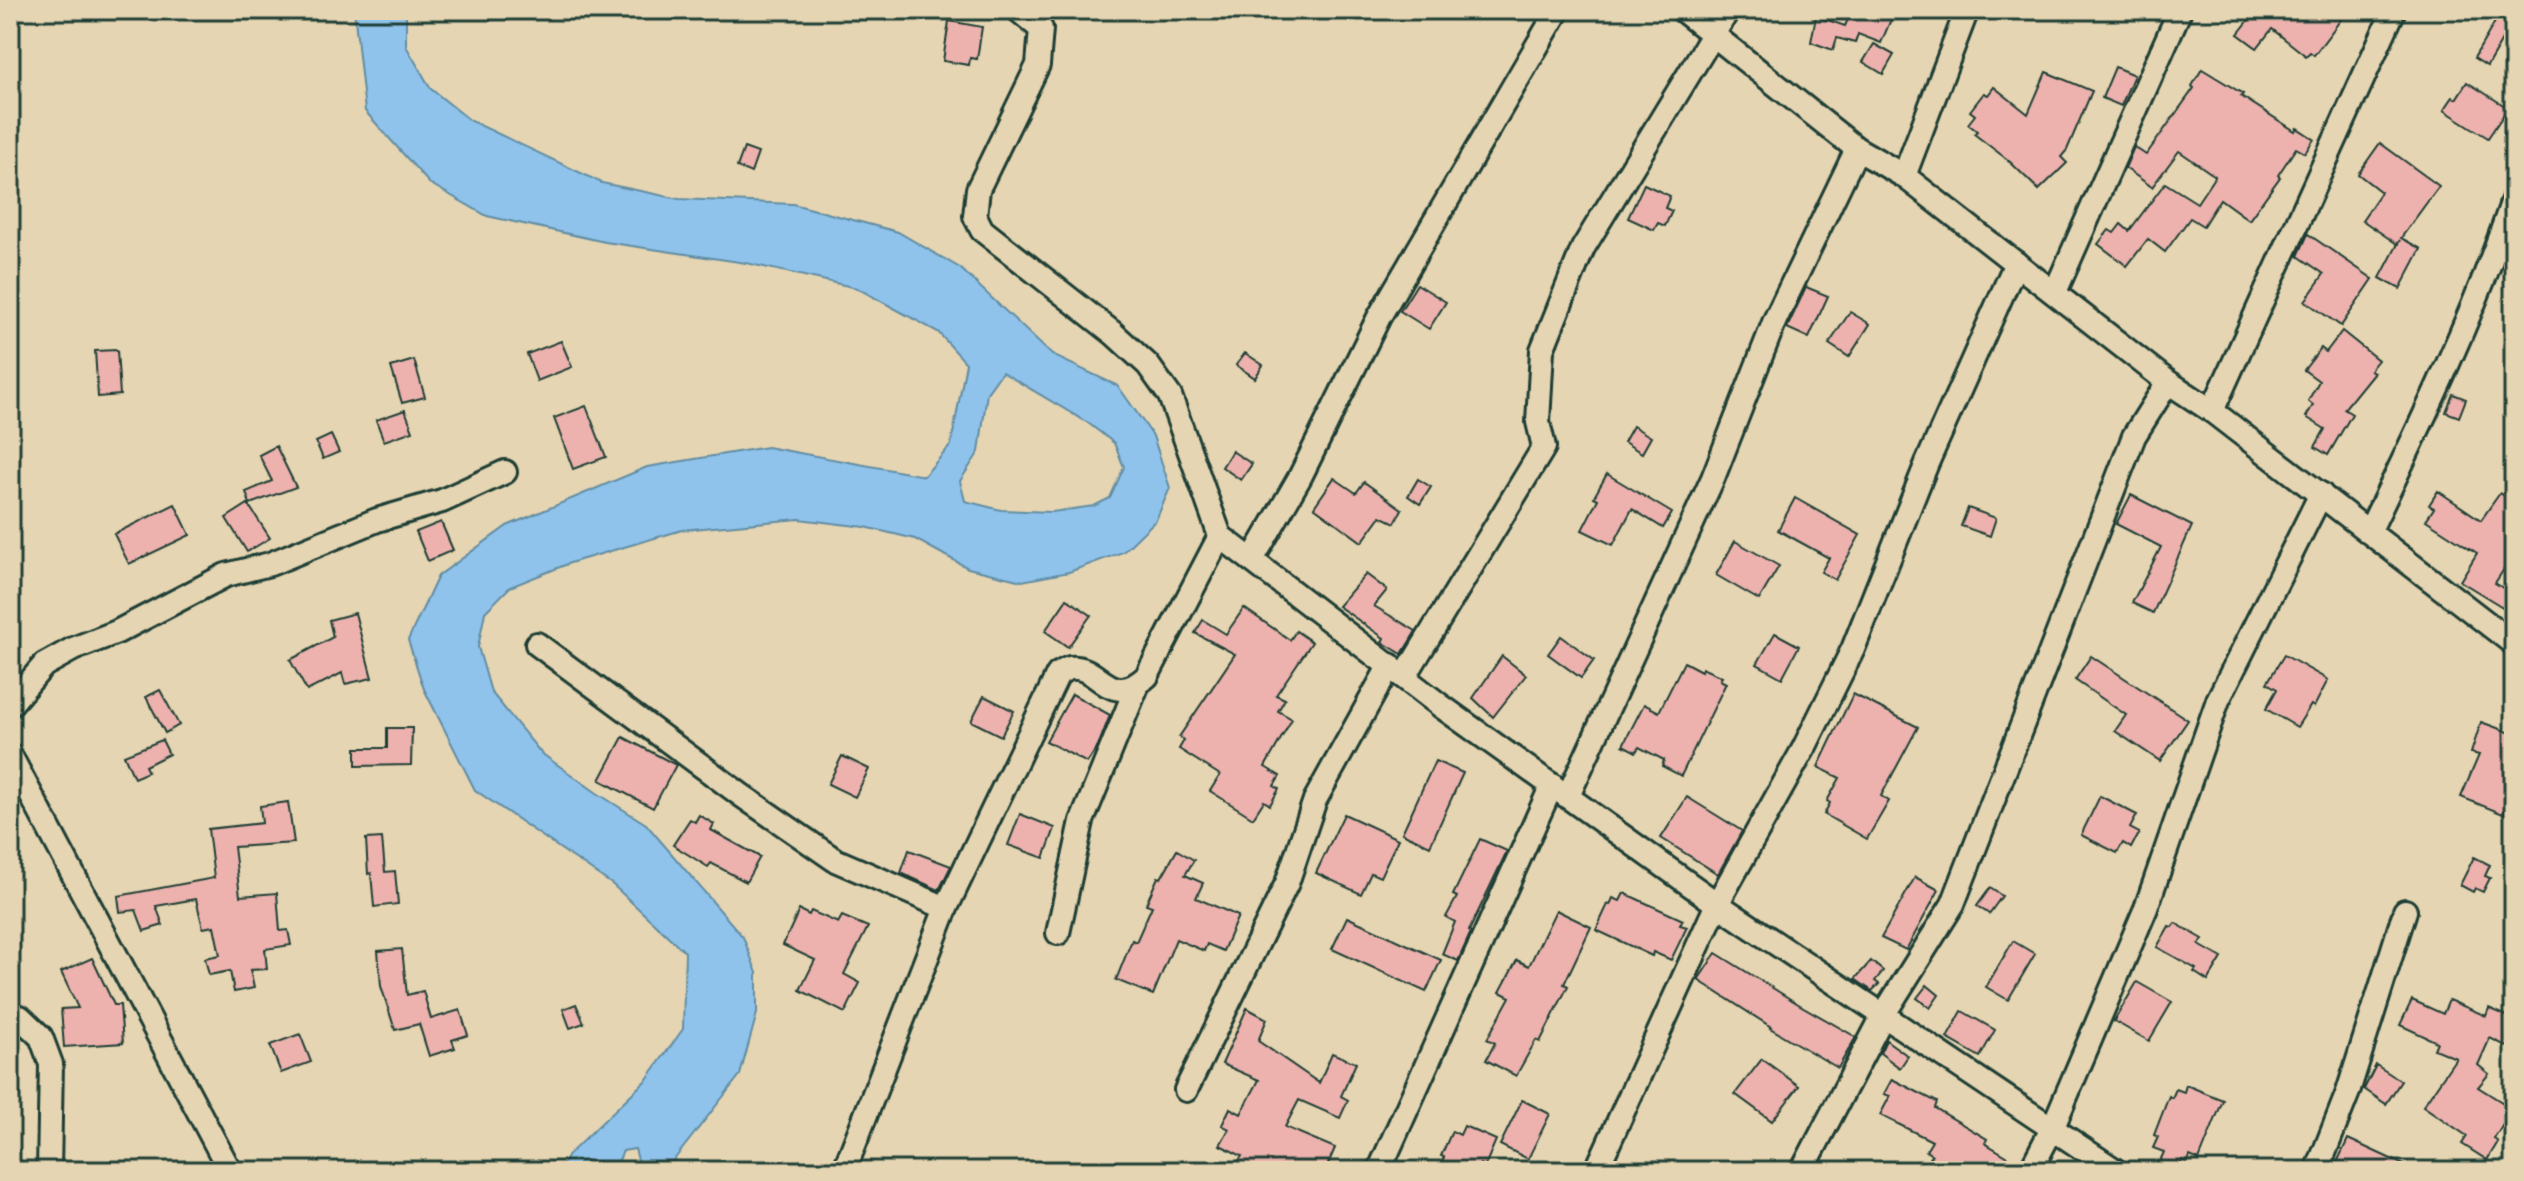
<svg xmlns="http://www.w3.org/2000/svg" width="2524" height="1181" font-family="'Indie Flower',sans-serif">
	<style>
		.water { fill: #8fc3ec; stroke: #628da2; stroke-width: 2; fill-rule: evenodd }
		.building { fill: #edb2ad; stroke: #1f3d34; stroke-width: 2 }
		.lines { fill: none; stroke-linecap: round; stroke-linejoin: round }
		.street-casing { stroke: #1f3d34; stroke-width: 28 }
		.street { stroke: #e6d5b2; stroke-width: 22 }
	</style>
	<rect width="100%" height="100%" fill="#e6d5b2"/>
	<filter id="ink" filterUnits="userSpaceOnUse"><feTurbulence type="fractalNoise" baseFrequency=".0125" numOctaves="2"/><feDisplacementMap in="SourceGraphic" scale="16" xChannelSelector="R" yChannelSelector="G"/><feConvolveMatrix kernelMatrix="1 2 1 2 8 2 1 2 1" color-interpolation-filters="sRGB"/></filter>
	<g filter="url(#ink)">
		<path class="water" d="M354 10H406V46L431 89 471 121 602 183 679 199 793 204 898 232 960 268 1052 355 1118 386 1153 436 1170 488 1156 520 1123 552 1069 572 1022 581 968 568 915 539 865 527 799 519 682 530 570 563 510 587 485 612 478 647 491 692 541 753 597 793 646 824 743 937 757 973V1013L740 1075 673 1161 674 1171H641L635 1149 623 1151 614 1171H559L568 1155 647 1079 683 1029 685 952 613 885 475 790 424 689 408 640 438 576 507 526 647 467 767 447 924 476 951 445 966 363 938 332 857 288 746 263 605 242 487 216 429 183 365 111ZM1002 372 1088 423 1114 443 1124 467 1110 498 1094 506 1052 512 1001 510 965 501 960 481 979 452 987 393Z"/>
		<g class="building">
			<polygon points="1852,10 1895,10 1881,43 1858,34 1855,43 1837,38 1833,50 1811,42 1816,16 1845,26"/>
			<polygon points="2257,10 2348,10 2314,55 2310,52 2306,56 2272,29 2257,48 2238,34"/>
			<polygon points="2499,10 2514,14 2514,31 2509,28 2487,66 2474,58 2495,22 2493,21"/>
			<polygon points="949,21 982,27 977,59 970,58 969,65 943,61"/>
			<polygon points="1874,44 1894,55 1883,74 1863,62"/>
			<polygon points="2115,67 2134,75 2121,106 2102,98"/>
			<polygon points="2202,69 2243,94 2241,96 2295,131 2297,128 2314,139 2305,153 2296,148 2278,175 2280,177 2249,220 2220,199 2203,226 2190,218 2165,252 2148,239 2127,266 2098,244 2109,230 2114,233 2121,224 2129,231 2165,183 2197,203 2215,176 2179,151 2152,187 2125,168 2134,147 2146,155 2194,88 2192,86"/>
			<polygon points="2046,72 2092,91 2067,150 2061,157 2067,163 2039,190 2008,160 1974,134 1977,131 1968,124 1975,115 1970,111 1984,93 1988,95 1994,87 2028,114"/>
			<polygon points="2467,82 2508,108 2488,138 2444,110 2453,97 2456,99"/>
			<polygon points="2380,143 2439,186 2401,238 2421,249 2400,289 2380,278 2400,240 2397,244 2362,220 2381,192 2358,174"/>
			<polygon points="744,148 758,153 751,173 737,167"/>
			<polygon points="1644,184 1670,196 1665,208 1672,211 1665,226 1658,223 1654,230 1628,218"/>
			<polygon points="2308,234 2373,279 2341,326 2305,301 2324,274 2298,256"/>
			<polygon points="1417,284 1446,302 1429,329 1400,311"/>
			<polygon points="1806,287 1828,296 1809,338 1787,328"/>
			<polygon points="1850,312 1870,324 1849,357 1829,344"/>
			<polygon points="2342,331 2378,360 2370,370 2374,372 2344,409 2352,414 2328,455 2315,447 2325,429 2306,417 2313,405 2308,401 2319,381 2304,370 2321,348 2326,352"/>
			<polygon points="561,341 572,367 537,381 527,354"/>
			<polygon points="117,350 120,395 98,397 95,351"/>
			<polygon points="1245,353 1263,365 1255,378 1236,365"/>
			<polygon points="414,360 425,397 402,403 391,367"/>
			<polygon points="2453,394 2466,399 2459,417 2446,412"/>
			<polygon points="586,406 606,457 573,469 554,418"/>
			<polygon points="405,410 413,431 384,441 376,420"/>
			<polygon points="1633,426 1651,437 1642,453 1624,442"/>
			<polygon points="331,435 339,452 323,459 316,442"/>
			<polygon points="276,446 296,487 250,504 246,492 272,481 259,455"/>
			<polygon points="1232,451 1252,464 1241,480 1222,467"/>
			<polygon points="1607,474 1672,513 1663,528 1632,509 1613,545 1582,530 1598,499 1594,497"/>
			<polygon points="1334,478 1356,493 1364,482 1402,509 1395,523 1381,516 1362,542 1314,507"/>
			<polygon points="1418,479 1431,487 1420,504 1408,496"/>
			<polygon points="2438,491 2481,520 2500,493 2514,502 2514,521 2504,536 2514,542 2514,554 2495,583 2514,595 2514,614 2460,581 2477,553 2426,520 2434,508 2429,505"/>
			<polygon points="2131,495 2192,526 2153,613 2132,603 2161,547 2116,524"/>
			<polygon points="1795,498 1860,535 1835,580 1821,572 1829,558 1778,530"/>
			<polygon points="175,504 190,535 129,564 114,534"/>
			<polygon points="248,504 270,538 247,552 226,518"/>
			<polygon points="1968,508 1996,518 1990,536 1961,526"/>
			<polygon points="441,522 453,550 428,561 416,532"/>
			<polygon points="1735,541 1779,566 1759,600 1716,575"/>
			<polygon points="1366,574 1387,590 1374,606 1416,631 1402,654 1382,642 1384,638 1338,606"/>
			<polygon points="1067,599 1091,615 1068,647 1045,631"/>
			<polygon points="1244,608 1290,640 1296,631 1312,642 1276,695 1285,699 1278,711 1292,719 1265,767 1280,776 1274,786 1279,789 1270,805 1264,801 1253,818 1210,791 1220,775 1179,749 1184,740 1179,737 1235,654 1195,633 1203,620 1226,634"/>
			<polygon points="355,613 372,678 345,684 342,673 307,691 290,660 333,637 329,620"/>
			<polygon points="1775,633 1799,646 1782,678 1757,664"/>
			<polygon points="1561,636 1594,660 1581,678 1548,654"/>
			<polygon points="2284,655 2328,680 2314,707 2311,705 2297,727 2266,709 2277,689 2267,683"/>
			<polygon points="1502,656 1526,675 1493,717 1473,698"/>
			<polygon points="2091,656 2188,720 2160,761 2115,731 2126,715 2075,680"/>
			<polygon points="1684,662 1701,671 1702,668 1722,677 1720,680 1726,683 1681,776 1662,766 1664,760 1639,747 1636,752 1623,745 1644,704 1659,712"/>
			<polygon points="160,690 179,725 165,733 146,697"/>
			<polygon points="1072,694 1110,715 1098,746 1087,763 1046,741"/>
			<polygon points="1853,694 1918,727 1881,796 1889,801 1867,839 1824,814 1830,803 1827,801 1840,778 1818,767"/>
			<polygon points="984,696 1014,711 1001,736 971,721"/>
			<polygon points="2481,722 2514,734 2514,789 2503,814 2461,797 2479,755 2471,753"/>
			<polygon points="387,728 412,728 411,765 356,766 356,748 387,748"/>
			<polygon points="623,737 676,765 653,808 600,780"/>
			<polygon points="162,740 169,754 145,766 148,772 134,778 124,755"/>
			<polygon points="842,756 869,769 855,797 828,784"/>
			<polygon points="1435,761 1463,773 1430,846 1402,833"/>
			<polygon points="2100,796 2137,815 2130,828 2139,833 2131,848 2123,843 2117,853 2081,835"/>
			<polygon points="1687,797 1742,831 1718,874 1661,838"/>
			<polygon points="288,802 294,843 234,847 240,896 277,893 280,931 288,930 291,945 265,949 267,969 250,970 254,988 234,992 230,971 209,975 205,958 220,955 214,926 203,928 196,899 156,906 163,925 144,931 136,910 120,912 118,896 214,878 208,829 262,823 260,806"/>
			<polygon points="1020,814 1055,828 1044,858 1008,845"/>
			<polygon points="1344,814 1398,839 1380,877 1371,873 1361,894 1316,873"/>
			<polygon points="699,815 714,824 711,830 760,857 746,882 711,863 708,867 673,845 690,819 695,822"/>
			<polygon points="382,838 385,872 395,871 398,904 374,907 371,873 368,874 366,839"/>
			<polygon points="1480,839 1507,851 1469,931 1471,932 1458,961 1442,954 1455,922 1446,917 1457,897 1453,895"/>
			<polygon points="909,850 951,866 939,890 901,873"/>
			<polygon points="1177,850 1194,860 1185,875 1203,883 1196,898 1238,916 1223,951 1207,944 1204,951 1176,939 1153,995 1116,980 1132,940 1136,942 1152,906 1146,904 1158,877 1161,878"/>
			<polygon points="2474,857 2490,865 2485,876 2490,878 2483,892 2475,888 2473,892 2460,885"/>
			<polygon points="1915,877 1939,890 1906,950 1881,938"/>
			<polygon points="1990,888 2002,896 1989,914 1977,906"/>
			<polygon points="1624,893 1683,920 1680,925 1687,927 1671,960 1653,952 1652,956 1596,930 1608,904 1610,905 1613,898 1620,901"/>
			<polygon points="799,910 809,915 811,911 838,923 842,916 868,927 844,974 860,983 845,1013 800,990 815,960 783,945"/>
			<polygon points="1556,910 1591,927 1564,984 1568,986 1540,1042 1536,1040 1516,1076 1486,1060 1495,1043 1487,1039 1510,997 1500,992 1517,960 1529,966"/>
			<polygon points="1347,917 1441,960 1426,992 1332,949"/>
			<polygon points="2175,923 2203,939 2199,945 2222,958 2208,981 2194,972 2196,969 2157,947 2169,926 2172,927"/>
			<polygon points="2013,941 2035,954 2008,1000 1986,987"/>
			<polygon points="402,949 407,995 423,991 431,1019 460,1010 468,1035 452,1040 455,1048 429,1056 419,1024 395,1030 381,986 378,951"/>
			<polygon points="1716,953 1800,1005 1856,1037 1838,1068 1770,1028 1771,1027 1698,980"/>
			<polygon points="92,958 114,1005 120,1005 123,1043 64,1047 61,1009 78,1008 61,972"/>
			<polygon points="1871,961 1883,971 1875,981 1879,984 1872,991 1855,979"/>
			<polygon points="2137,982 2172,1002 2149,1041 2114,1021"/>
			<polygon points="1927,985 1939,995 1930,1008 1917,998"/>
			<polygon points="2412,1000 2443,1014 2449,1000 2486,1016 2489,1008 2514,1019 2514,1050 2490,1038 2478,1065 2489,1074 2478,1087 2513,1109 2494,1139 2498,1142 2487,1160 2462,1144 2467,1136 2423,1106 2456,1058 2434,1049 2437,1042 2400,1025"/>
			<polygon points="576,1004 584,1023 570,1028 563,1009"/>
			<polygon points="1247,1008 1267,1019 1258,1041 1319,1083 1332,1053 1356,1063 1341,1096 1348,1100 1340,1118 1299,1100 1285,1127 1335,1148 1325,1171 1317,1171 1304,1166 1302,1171 1250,1171 1237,1163 1242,1156 1220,1145 1229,1129 1222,1125 1230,1108 1241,1114 1259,1080 1222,1064"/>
			<polygon points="1962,1011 1995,1030 1980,1057 1947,1038"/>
			<polygon points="300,1034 311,1062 281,1073 270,1045"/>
			<polygon points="1886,1040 1908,1056 1900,1068 1880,1053"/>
			<polygon points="1762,1059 1799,1086 1772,1121 1735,1094"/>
			<polygon points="2376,1065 2401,1081 2386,1104 2364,1089"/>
			<polygon points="1892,1079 1937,1102 1935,1108 1987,1139 1985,1143 2010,1158 2002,1171 1923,1171 1932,1155 1926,1151 1932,1141 1880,1115 1890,1096 1884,1094"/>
			<polygon points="2186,1085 2223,1100 2199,1160 2190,1156 2188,1162 2182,1160 2178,1171 2159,1163 2164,1152 2153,1148 2158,1137 2154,1135 2169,1096 2172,1098 2176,1089 2184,1092"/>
			<polygon points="1522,1100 1550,1114 1528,1159 1500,1145"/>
			<polygon points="1464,1126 1496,1140 1485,1166 1480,1164 1477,1171 1438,1171 1444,1157 1441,1156 1452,1131 1460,1135"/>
			<polygon points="2348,1139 2417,1171 2333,1171"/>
		</g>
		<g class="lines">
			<defs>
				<g id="street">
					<polyline points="1018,10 1041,29 1038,65 978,189 975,216 982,230 1113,333 1148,365 1170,396 1220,536 1441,706 1717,904 2116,1171"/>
					<polyline points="1682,10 1857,149 1904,176 2168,382 2212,411 2514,644"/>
					<polyline points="1904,176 1967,10"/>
					<polyline points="2055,292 2180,10"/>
					<polyline points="2212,411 2394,10"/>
					<path d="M2369 532C2422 422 2475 312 2514 197"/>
					<polyline points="1252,560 1300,477 1379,317 1558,10"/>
					<path d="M537 644 741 795 835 860 946 908 1058 674C1062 672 1066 669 1070 668 1100 664 1109 711 1147 676L1220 536"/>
					<polyline points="1405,676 1544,447 1538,422 1542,350 1583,248 1728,10"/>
					<polyline points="10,705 44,665 73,649 117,632 226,575 270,564 377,520 442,501 505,472"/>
					<polyline points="10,755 230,1171"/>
					<polyline points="1568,796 1713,478 1775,320 1857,149"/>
					<polyline points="1058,933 1082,821 1137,686"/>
					<polyline points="10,1018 20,1017 41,1037 51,1064 49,1171"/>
					<polyline points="1186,1090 1287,883 1315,800 1390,665"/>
					<polyline points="844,1171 946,908"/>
					<polyline points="1379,1171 1552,785"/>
					<polyline points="1596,1171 1717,904 1804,748 1853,649 1927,463 2016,263"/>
					<polyline points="1802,1171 1884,1014 1953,904 2134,436 2168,382"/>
					<polyline points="2030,1171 2053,1127 2146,908 2218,700 2321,494"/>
					<polyline points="2317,1171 2348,1092 2405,911"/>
				</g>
			</defs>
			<use href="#street" class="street-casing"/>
			<use href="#street" class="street"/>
		</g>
	</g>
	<rect width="2524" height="1181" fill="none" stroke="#e6d5b2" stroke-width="40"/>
	<rect x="20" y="20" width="2484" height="1141" fill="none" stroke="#1f3d34" stroke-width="3" filter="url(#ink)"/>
</svg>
